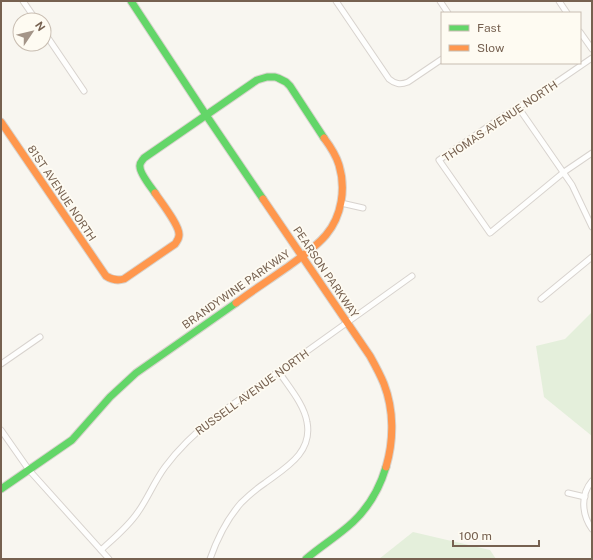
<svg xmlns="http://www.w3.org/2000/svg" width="593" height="560" font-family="'Public Sans',sans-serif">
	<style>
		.green { fill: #e4efdb }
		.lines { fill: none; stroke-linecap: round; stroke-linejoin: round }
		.street-casing { stroke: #d8d3ce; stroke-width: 7 }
		.fast-casing { stroke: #d8d3cd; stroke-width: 9 }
		.slow-casing { stroke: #d8d3cd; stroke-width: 9 }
		.street { stroke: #fefefd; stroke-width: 5 }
		.fast { stroke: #63d668; stroke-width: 7 }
		.slow { stroke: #ff974d; stroke-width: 7 }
		.labels { text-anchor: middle; stroke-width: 3.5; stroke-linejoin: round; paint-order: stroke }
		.street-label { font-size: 11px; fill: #766150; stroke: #fefbf2 }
	</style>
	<rect width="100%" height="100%" fill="#f8f6f0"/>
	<g class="green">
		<polygon points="592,312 592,436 544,397 536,346 565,339"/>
		<polygon points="413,532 490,550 496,559 379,559"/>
	</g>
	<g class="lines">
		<defs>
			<g id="street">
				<polyline points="23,1 36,20"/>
				<path d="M336 1 389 79C395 84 400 85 408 82L442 59"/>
				<polyline points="440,1 448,13"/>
				<polyline points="559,1 567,13"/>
				<polyline points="44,32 84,91"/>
				<polyline points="580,32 592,49"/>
				<polyline points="592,58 535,97 502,117 439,160 490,233 564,172 592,153"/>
				<polyline points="518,107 572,185 592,227"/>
				<polyline points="341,203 363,208"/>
				<polyline points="541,299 592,257"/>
				<polyline points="1,364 40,337"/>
				<polyline points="1,430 29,470 109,559"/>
				<path d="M592 481C580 495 582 515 592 529"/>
				<polyline points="568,493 585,497"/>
				<path d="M101 550C114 538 128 527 138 512 148 498 154 482 165 467 179 448 196 432 215 417L412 276"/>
				<path d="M210 559C217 539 227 519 241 503 248 496 256 489 265 483 285 468 313 453 307 422 304 404 288 386 279 372"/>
			</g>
			<g id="fast">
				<polyline points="131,1 206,115 263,199"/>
				<path d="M155 193C151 187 140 174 140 167 139 163 142 161 144 158L257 80 267 77H275L278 78 286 82 290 86 324 138"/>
				<polyline points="1,489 72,440 110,397 136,373 236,303"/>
				<path d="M306 559C321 546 338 536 353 522 369 507 380 487 386 467"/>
			</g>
			<g id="slow">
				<path d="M1 122 106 276C112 280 117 281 124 279L175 244C177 241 179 239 179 235 180 226 161 202 155 193"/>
				<path d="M263 199 370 356C375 365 380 374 384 384 394 410 394 440 386 467"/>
				<path d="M236 303C252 291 269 280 286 268 300 258 315 248 326 235 342 216 346 188 339 165 336 155 330 146 324 138"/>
			</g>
		</defs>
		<use href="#street" class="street-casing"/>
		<use href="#fast" class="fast-casing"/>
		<use href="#slow" class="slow-casing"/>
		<use href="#street" class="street"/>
		<use href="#fast" class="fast"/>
		<use href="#slow" class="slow"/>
	</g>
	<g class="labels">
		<g class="street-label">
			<text transform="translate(500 121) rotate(-34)" y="4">THOMAS AVENUE NORTH</text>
			<text transform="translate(62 193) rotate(56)" y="4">81ST AVENUE NORTH</text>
			<text transform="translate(326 272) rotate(56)" y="4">PEARSON PARKWAY</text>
			<text transform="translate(236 289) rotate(-35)" y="4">BRANDYWINE PARKWAY</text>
			<text transform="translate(252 392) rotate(-36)" y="4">RUSSELL AVENUE NORTH</text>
		</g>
	</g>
	<rect width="593" height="560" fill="none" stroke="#766150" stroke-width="4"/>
	<rect x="441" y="12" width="140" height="52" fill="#fefbf2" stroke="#c8bdb1"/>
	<rect x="449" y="25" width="20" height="6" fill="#63d668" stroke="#c8bdb1"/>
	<text x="477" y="32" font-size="12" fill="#766150">Fast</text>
	<rect x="449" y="45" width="20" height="6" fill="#ff974d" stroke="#c8bdb1"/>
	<text x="477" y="52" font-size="12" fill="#766150">Slow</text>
	<g transform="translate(32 32) rotate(55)"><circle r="19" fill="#fefbf2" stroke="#c8bdb1"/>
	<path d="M0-3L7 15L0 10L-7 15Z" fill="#a49588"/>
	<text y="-6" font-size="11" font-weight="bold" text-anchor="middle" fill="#766150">N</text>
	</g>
	<path d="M453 540v6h86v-6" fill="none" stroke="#766150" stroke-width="2"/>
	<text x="459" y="540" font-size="12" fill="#766150" stroke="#fefbf2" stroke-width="3" paint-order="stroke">100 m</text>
</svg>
